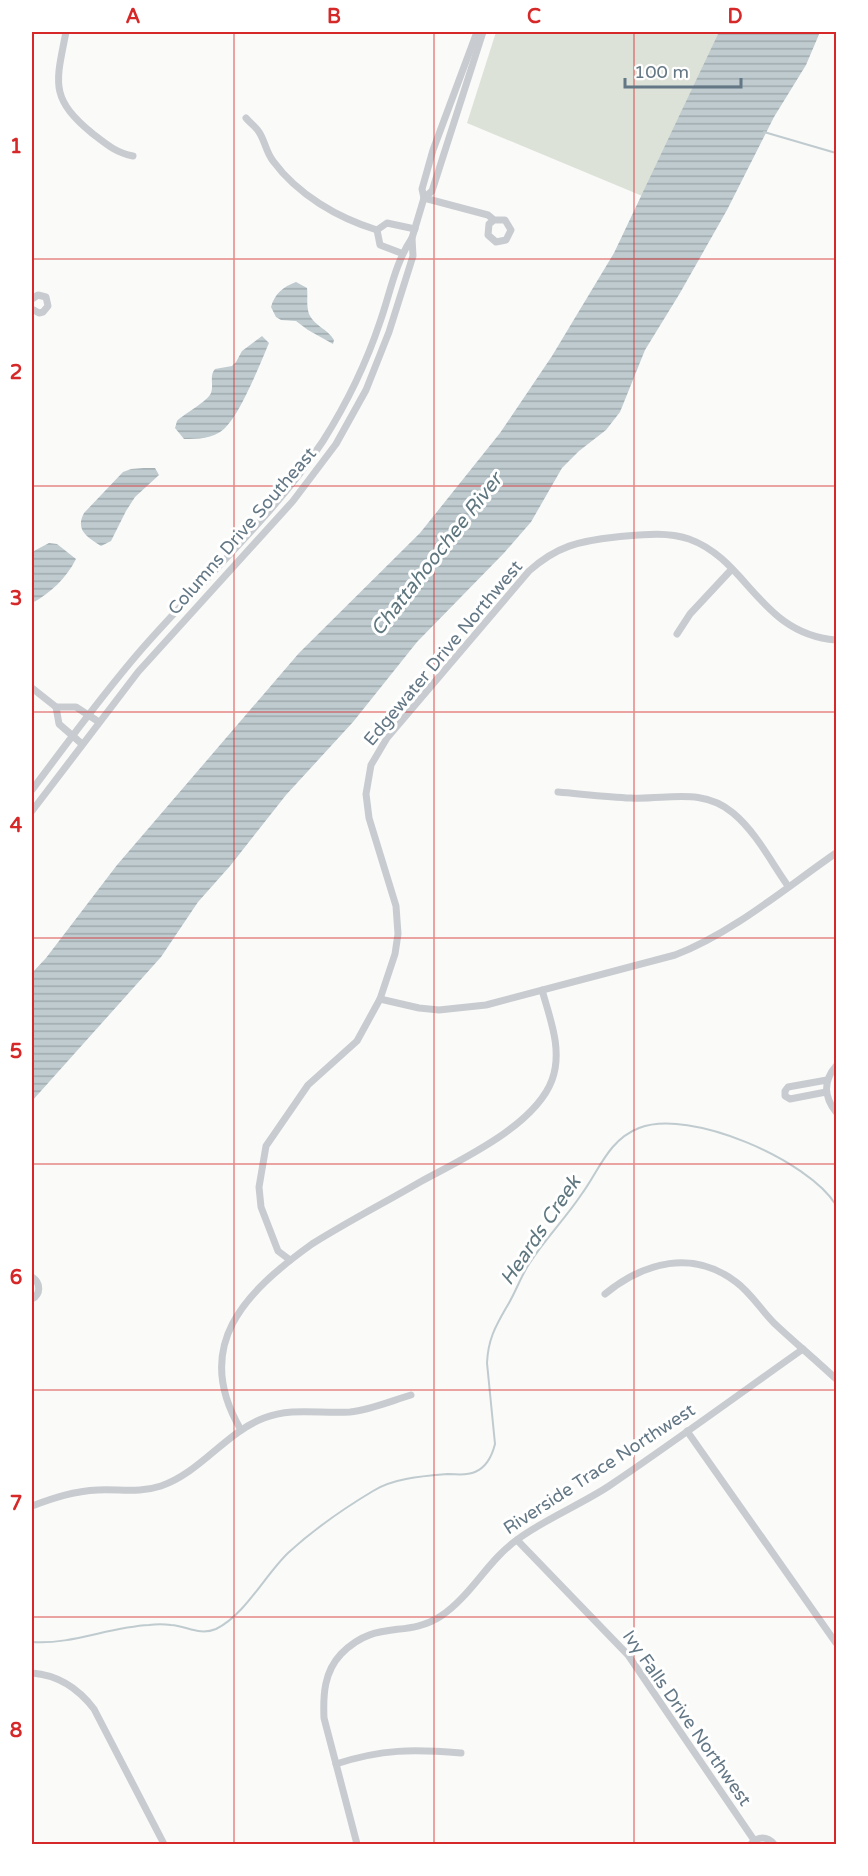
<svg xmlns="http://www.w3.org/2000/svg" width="868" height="1876" font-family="'Varela Round',sans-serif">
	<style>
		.park { fill: #dce2d8 }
		.water { fill: url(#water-rules) }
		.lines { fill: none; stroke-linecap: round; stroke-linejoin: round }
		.stream { stroke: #bfcbcf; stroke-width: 2 }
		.street { stroke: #c8ccd0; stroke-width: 7 }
		.grid { fill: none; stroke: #d62828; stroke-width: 1.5; stroke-opacity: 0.55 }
		.labels { text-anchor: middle; stroke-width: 6; stroke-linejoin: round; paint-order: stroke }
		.street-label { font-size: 18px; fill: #637785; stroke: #fff }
		.water-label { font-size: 20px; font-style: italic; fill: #5e767e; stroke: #fff }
		.neatline { fill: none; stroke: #d62828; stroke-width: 2 }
		.grid-label { font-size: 20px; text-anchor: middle; font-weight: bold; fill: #d62828 }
	</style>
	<defs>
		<pattern id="water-rules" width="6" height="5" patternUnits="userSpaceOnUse" patternTransform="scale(1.5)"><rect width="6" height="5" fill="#bfcbcf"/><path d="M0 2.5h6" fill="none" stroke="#9faaae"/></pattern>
	</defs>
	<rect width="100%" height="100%" fill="#fafaf8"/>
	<polygon class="park" points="496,32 733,32 647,198 467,123"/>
	<g class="water">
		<polygon points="719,32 820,32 806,65 774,117 727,210 680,293 645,350 620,412 606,430 579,451 562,468 531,522 504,553 417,642 353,722 286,795 230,866 198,902 161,957 32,1101 32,973 46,958 117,865 299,653 420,533 500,433 552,356 614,253"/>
		<path d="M296 282 307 288C308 297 306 305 309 314 314 326 328 329 334 340L333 344 308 330 296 321 281 320 276 317 271 307C275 293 283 287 296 282Z"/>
		<path d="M262 336 269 343C260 364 240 415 224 429 213 439 197 439 184 439L175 428 177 421C184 414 208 401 211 393 214 384 209 376 215 369L232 366 236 362 242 351Z"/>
		<path d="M144 468H155L159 475 135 497 126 511 111 541 101 546C87 537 75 530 84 513L123 472 131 469Z"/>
		<path d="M49 543 57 544 76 559C67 577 50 594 32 603V552Z"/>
	</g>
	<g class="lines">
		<g class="stream">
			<polyline points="764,132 836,153"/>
			<path d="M32 1642C71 1645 109 1627 149 1625 156 1624 164 1624 171 1625 187 1626 199 1636 216 1629 245 1615 265 1575 288 1553 313 1530 343 1509 373 1491 393 1478 424 1476 448 1474 457 1474 466 1476 475 1472 487 1467 492 1456 495 1444L487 1363C488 1340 495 1327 506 1308 515 1294 520 1278 529 1264 545 1239 565 1219 581 1195 599 1171 608 1140 639 1128 690 1108 808 1160 836 1205"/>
		</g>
		<g class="street">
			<path d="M66 32C56 83 49 98 93 134 106 144 116 153 133 156"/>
			<path d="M246 118C250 123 256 127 259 132 265 141 266 152 273 161 298 195 338 218 377 230"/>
			<polyline points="424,198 422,189 433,150 477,32"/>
			<polyline points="424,198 488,215 494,220 505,220 511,230 506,240 496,242 488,235 489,224 494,220"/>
			<polyline points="377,230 387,223 415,229"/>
			<polyline points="377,230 380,245 401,253"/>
			<polyline points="412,238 424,198 432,191 483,32"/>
			<polyline points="32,299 38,295 46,297 48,306 43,312 39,313 32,309"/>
			<polyline points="677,634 690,614 731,570"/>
			<polyline points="32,688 56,707 76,707 99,722"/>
			<polyline points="56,707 59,724 82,744"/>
			<path d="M32 790C67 743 102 695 141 650 201 581 272 518 323 441 347 403 366 364 380 322 390 294 395 263 412 238L413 256 389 332 366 390 336 444 293 501 138 672 32 811"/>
			<path d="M558 792C582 794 607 797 631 798 667 800 702 787 733 813 756 832 771 862 788 886"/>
			<path d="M380 999 419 1008 439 1010 486 1005 675 955C731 934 787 887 836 853"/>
			<path d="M836 1066C823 1081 824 1097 836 1112"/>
			<polyline points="826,1092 790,1099 785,1096 785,1091 788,1087 827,1080"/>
			<path d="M290 1260 278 1251 261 1207 259 1187 266 1146 308 1085 357 1041 380 999 395 954 398 934 396 906 369 818 366 794 371 765 387 738 529 571C557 546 579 541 616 537 640 535 665 531 689 539 748 560 760 634 836 640"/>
			<path d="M32 1277C41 1283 41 1294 32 1299"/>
			<path d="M605 1294C644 1262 693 1249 736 1282 751 1293 761 1310 774 1323 794 1342 816 1360 836 1379"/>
			<path d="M241 1430C191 1346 245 1292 312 1244 347 1222 384 1203 420 1182 460 1160 535 1126 552 1080 563 1050 550 1019 542 990"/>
			<polyline points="687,1431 836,1643"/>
			<path d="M32 1506C53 1498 74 1491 98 1490 120 1489 140 1493 161 1486 201 1472 225 1433 264 1418 292 1407 320 1414 350 1412 370 1410 391 1401 411 1395"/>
			<polyline points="517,1540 628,1655 754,1840"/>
			<path d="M32 1673C58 1675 78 1688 94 1709L164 1844"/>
			<path d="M336 1764C382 1749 413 1749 461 1753"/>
			<path d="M357 1844 324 1718C323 1695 324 1672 341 1654 376 1618 406 1639 441 1616 471 1596 488 1560 518 1539 547 1518 580 1505 609 1486 674 1442 738 1395 803 1349"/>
			<path d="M751 1844C758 1836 767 1836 774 1844"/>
		</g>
	</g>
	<path class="grid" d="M234 32V1844M434 32V1844M634 32V1844M32 259H836M32 486H836M32 712H836M32 938H836M32 1164H836M32 1390H836M32 1617H836"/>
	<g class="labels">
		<g class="street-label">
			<text transform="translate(242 531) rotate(-49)" y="6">Columns Drive Southeast</text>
			<text transform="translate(443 653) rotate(-50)" y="6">Edgewater Drive Northwest</text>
			<text transform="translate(599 1469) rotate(-33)" y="6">Riverside Trace Northwest</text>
			<text transform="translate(687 1718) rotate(55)" y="6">Ivy Falls Drive Northwest</text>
		</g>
		<g class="water-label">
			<text transform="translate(436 554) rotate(-52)" y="7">Chattahoochee River</text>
			<text transform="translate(540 1230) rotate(-56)" y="7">Heards Creek</text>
		</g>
	</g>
	<rect width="868" height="1876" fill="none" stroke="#ffffff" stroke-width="66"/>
	<path d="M625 78v9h116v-9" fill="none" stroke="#637785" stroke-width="3"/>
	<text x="634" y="78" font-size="18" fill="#637785" stroke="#ffffff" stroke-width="4.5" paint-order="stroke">100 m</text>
	<rect x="33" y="33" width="802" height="1810" class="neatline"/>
	<g class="grid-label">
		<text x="133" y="23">A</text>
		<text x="334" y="23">B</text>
		<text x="534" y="23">C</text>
		<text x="735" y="23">D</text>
		<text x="16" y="153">1</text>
		<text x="16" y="379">2</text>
		<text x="16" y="605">3</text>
		<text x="16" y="832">4</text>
		<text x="16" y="1058">5</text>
		<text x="16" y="1284">6</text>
		<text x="16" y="1510">7</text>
		<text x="16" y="1737">8</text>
	</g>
</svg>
